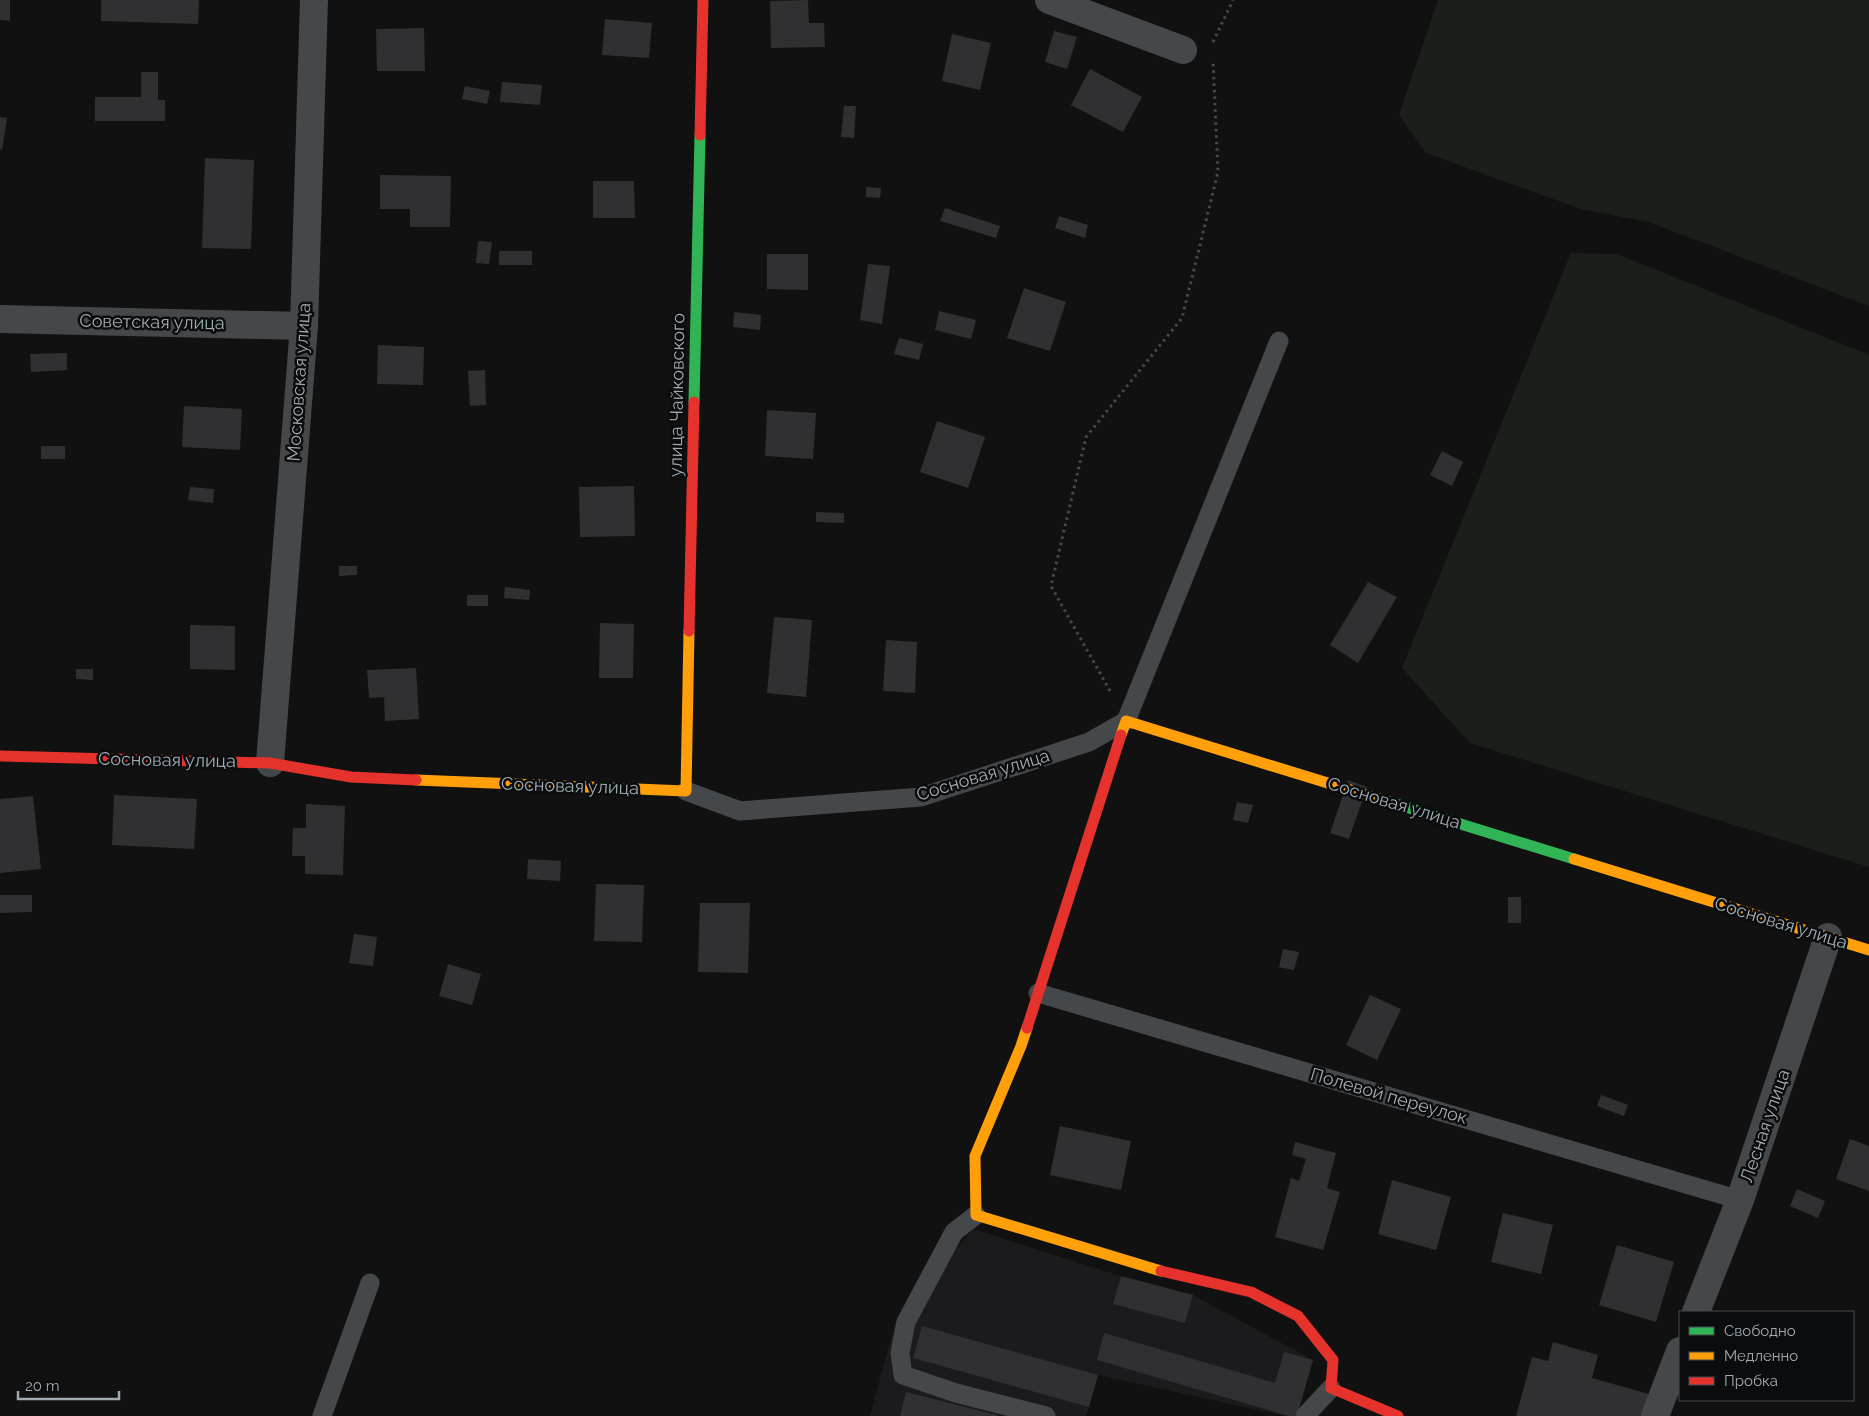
<svg xmlns="http://www.w3.org/2000/svg" width="1869" height="1416" font-family="Raleway,sans-serif">
	<style>
		.built { fill: #1b1b1d }
		.green { fill: #1a2019 }
		.building { fill: #303032 }
		.lines { fill: none; stroke-linecap: round; stroke-linejoin: round }
		.path { stroke: #464a4c; stroke-width: 3; stroke-dasharray: 2.5 4; stroke-linecap: butt }
		.lane { stroke: #45484a; stroke-width: 19 }
		.street { stroke: #45484a; stroke-width: 28 }
		.fast { stroke: #30b455; stroke-width: 11 }
		.slow { stroke: #ff9f0a; stroke-width: 11 }
		.jam { stroke: #e5322d; stroke-width: 11 }
		.labels { text-anchor: middle; stroke-width: 5; stroke-linejoin: round; paint-order: stroke }
		.street-label { font-size: 18px; fill: #a0acb4; stroke: #0b0c0d }
	</style>
	<rect width="100%" height="100%" fill="#111"/>
	<polygon class="built" points="973,1229 1121,1276 1193,1295 1313,1360 1297,1416 1286,1416 1098,1375 1086,1416 870,1416 895,1323"/>
	<g class="green">
		<polygon points="1438,0 1869,0 1869,306 1649,222 1581,209 1426,153 1399,115"/>
		<polygon points="1571,253 1616,254 1869,355 1869,867 1470,743 1402,668"/>
	</g>
	<g class="building">
		<polygon points="0,0 10,0 10,21 0,20"/>
		<polygon points="101,0 199,0 198,24 101,21"/>
		<polygon points="808,0 809,23 824,23 825,47 771,48 770,1"/>
		<polygon points="605,19 652,23 649,58 602,55"/>
		<polygon points="424,28 425,71 377,71 376,29"/>
		<polygon points="1054,31 1077,37 1067,69 1045,62"/>
		<polygon points="952,34 991,43 980,90 942,81"/>
		<polygon points="1090,69 1142,97 1123,132 1071,105"/>
		<polygon points="141,72 158,72 158,100 165,100 165,121 95,121 95,97 141,97"/>
		<polygon points="502,82 542,85 540,105 500,102"/>
		<polygon points="465,86 490,91 487,104 462,99"/>
		<polygon points="844,106 856,106 854,138 841,137"/>
		<polygon points="0,117 7,118 2,150 0,149"/>
		<polygon points="205,158 254,160 251,249 202,248"/>
		<polygon points="380,175 451,176 450,227 410,227 410,209 380,209"/>
		<polygon points="593,181 634,181 635,218 593,218"/>
		<polygon points="866,187 881,188 880,198 866,197"/>
		<polygon points="945,208 1000,226 996,238 940,221"/>
		<polygon points="1059,216 1088,225 1085,238 1055,228"/>
		<polygon points="478,241 492,242 489,264 476,263"/>
		<rect x="499" y="251" width="33" height="14"/>
		<polygon points="767,254 808,254 808,290 767,289"/>
		<polygon points="868,264 890,266 882,324 860,320"/>
		<polygon points="1024,288 1066,302 1050,351 1007,338"/>
		<polygon points="939,311 976,320 971,339 935,330"/>
		<polygon points="734,312 761,315 760,330 733,327"/>
		<polygon points="899,338 923,344 919,360 894,354"/>
		<polygon points="378,345 424,347 423,385 377,384"/>
		<polygon points="67,353 67,370 31,372 30,354"/>
		<polygon points="485,370 486,405 470,406 468,371"/>
		<polygon points="184,406 242,409 240,450 182,447"/>
		<polygon points="767,410 816,413 813,459 765,456"/>
		<polygon points="937,421 985,437 968,488 920,472"/>
		<rect x="41" y="446" width="24" height="13"/>
		<polygon points="1442,451 1463,462 1452,486 1430,475"/>
		<polygon points="634,486 635,536 580,537 579,487"/>
		<polygon points="190,487 214,489 213,503 188,500"/>
		<polygon points="816,512 844,513 844,523 816,522"/>
		<polygon points="339,566 357,566 357,575 339,576"/>
		<polygon points="1368,582 1397,597 1358,663 1330,645"/>
		<polygon points="505,587 530,590 529,600 504,598"/>
		<rect x="467" y="595" width="21" height="11"/>
		<polygon points="774,617 812,620 806,697 767,693"/>
		<polygon points="600,623 634,624 633,678 599,678"/>
		<polygon points="190,625 235,626 235,670 190,669"/>
		<polygon points="886,640 917,642 915,693 883,691"/>
		<polygon points="416,668 419,719 385,721 384,697 369,698 367,670"/>
		<polygon points="76,669 93,669 93,680 76,679"/>
		<polygon points="1348,780 1367,787 1349,839 1330,833"/>
		<polygon points="114,795 197,799 194,849 112,845"/>
		<polygon points="33,796 41,869 0,873 0,799"/>
		<polygon points="1237,802 1253,805 1248,823 1233,820"/>
		<polygon points="306,804 345,806 343,875 305,874 305,856 292,856 293,828 306,828"/>
		<polygon points="528,859 561,861 560,881 527,879"/>
		<polygon points="596,884 644,885 642,942 594,941"/>
		<polygon points="0,895 32,895 32,912 0,913"/>
		<rect x="1508" y="897" width="13" height="26"/>
		<polygon points="700,903 750,903 748,973 698,972"/>
		<polygon points="354,934 377,937 373,966 349,963"/>
		<polygon points="1283,949 1299,952 1294,970 1279,967"/>
		<polygon points="448,964 481,974 472,1005 439,996"/>
		<polygon points="1370,995 1401,1009 1377,1060 1346,1045"/>
		<polygon points="1601,1095 1628,1105 1624,1116 1597,1106"/>
		<polygon points="1060,1126 1131,1141 1121,1190 1050,1175"/>
		<polygon points="1850,1139 1869,1146 1869,1191 1836,1179"/>
		<polygon points="1295,1142 1336,1153 1327,1188 1340,1192 1323,1250 1275,1237 1291,1178 1299,1181 1306,1159 1292,1155"/>
		<polygon points="1392,1180 1451,1197 1436,1250 1378,1234"/>
		<polygon points="1797,1189 1825,1201 1818,1218 1790,1206"/>
		<polygon points="1503,1213 1553,1225 1541,1274 1491,1262"/>
		<polygon points="1617,1245 1674,1262 1656,1322 1599,1305"/>
		<polygon points="1121,1276 1193,1295 1185,1323 1113,1304"/>
		<polygon points="922,1326 1098,1375 1089,1407 913,1358"/>
		<polygon points="1104,1333 1275,1383 1284,1352 1313,1360 1297,1416 1289,1416 1097,1360"/>
		<polygon points="1553,1342 1598,1355 1592,1378 1649,1394 1643,1416 1516,1416 1532,1357 1548,1361"/>
		<polygon points="906,1392 997,1415 997,1416 900,1416"/>
	</g>
	<g class="lines">
		<g class="path">
			<polyline points="1213,42 1233,0"/>
			<polyline points="1110,691 1051,586 1086,437 1182,318 1218,172 1213,60"/>
		</g>
		<g class="lane">
			<polyline points="686,791 740,811 921,797 1089,742 1126,721 1279,341"/>
			<polyline points="1038,993 1740,1200"/>
			<polyline points="976,1215 954,1232 906,1322 900,1353 903,1375 956,1393 1046,1416"/>
			<polyline points="322,1416 370,1283"/>
			<polyline points="1305,1416 1331,1388"/>
		</g>
		<g class="street">
			<polyline points="1049,0 1183,50"/>
			<polyline points="0,319 304,326"/>
			<polyline points="270,763 304,326 314,0"/>
			<polyline points="1696,1312 1740,1200 1828,937"/>
			<polyline points="1655,1416 1680,1351"/>
		</g>
		<g class="fast">
			<polyline points="694,402 700,135"/>
			<polyline points="1383,800 1574,859"/>
		</g>
		<g class="slow">
			<polyline points="1121,735 1126,721 1383,800"/>
			<polyline points="416,780 686,791 689,631"/>
			<polyline points="1574,859 1869,950"/>
			<polyline points="1027,1028 1021,1046 975,1156 976,1215 1161,1271"/>
		</g>
		<g class="jam">
			<polyline points="700,135 703,0"/>
			<polyline points="689,631 694,402"/>
			<polyline points="0,756 270,763 351,777 416,780"/>
			<polyline points="1027,1028 1121,735"/>
			<polyline points="1161,1271 1251,1292 1298,1316 1333,1360 1331,1388 1398,1416"/>
		</g>
	</g>
	<g class="labels">
		<g class="street-label">
			<text transform="translate(152 322) rotate(1)" y="6">Советская улица</text>
			<text transform="translate(299 382) rotate(-86)" y="6">Московская улица</text>
			<text transform="translate(677 395) rotate(-89)" y="6">улица Чайковского</text>
			<text transform="translate(167 760) rotate(1)" y="6">Сосновая улица</text>
			<text transform="translate(983 775) rotate(-17)" y="6">Сосновая улица</text>
			<text transform="translate(570 786) rotate(2)" y="6">Сосновая улица</text>
			<text transform="translate(1394 803) rotate(17)" y="6">Сосновая улица</text>
			<text transform="translate(1781 923) rotate(17)" y="6">Сосновая улица</text>
			<text transform="translate(1389 1096) rotate(16)" y="6">Полевой переулок</text>
			<text transform="translate(1765 1126) rotate(-71)" y="6">Лесная улица</text>
		</g>
	</g>
	<rect x="1679" y="1311" width="175" height="90" fill="#0b0c0d" stroke="#474c50"/>
	<rect x="1689" y="1327" width="25" height="8" fill="#30b455" stroke="#474c50"/>
	<text x="1724" y="1336" font-size="15" fill="#a0acb4">Свободно</text>
	<rect x="1689" y="1352" width="25" height="8" fill="#ff9f0a" stroke="#474c50"/>
	<text x="1724" y="1361" font-size="15" fill="#a0acb4">Медленно</text>
	<rect x="1689" y="1377" width="25" height="8" fill="#e5322d" stroke="#474c50"/>
	<text x="1724" y="1386" font-size="15" fill="#a0acb4">Пробка</text>
	<path d="M18 1391v8h101v-8" fill="none" stroke="#a0acb4" stroke-width="2.5"/>
	<text x="25" y="1391" font-size="15" fill="#a0acb4" stroke="#0b0c0d" stroke-width="4" paint-order="stroke">20 m</text>
</svg>
